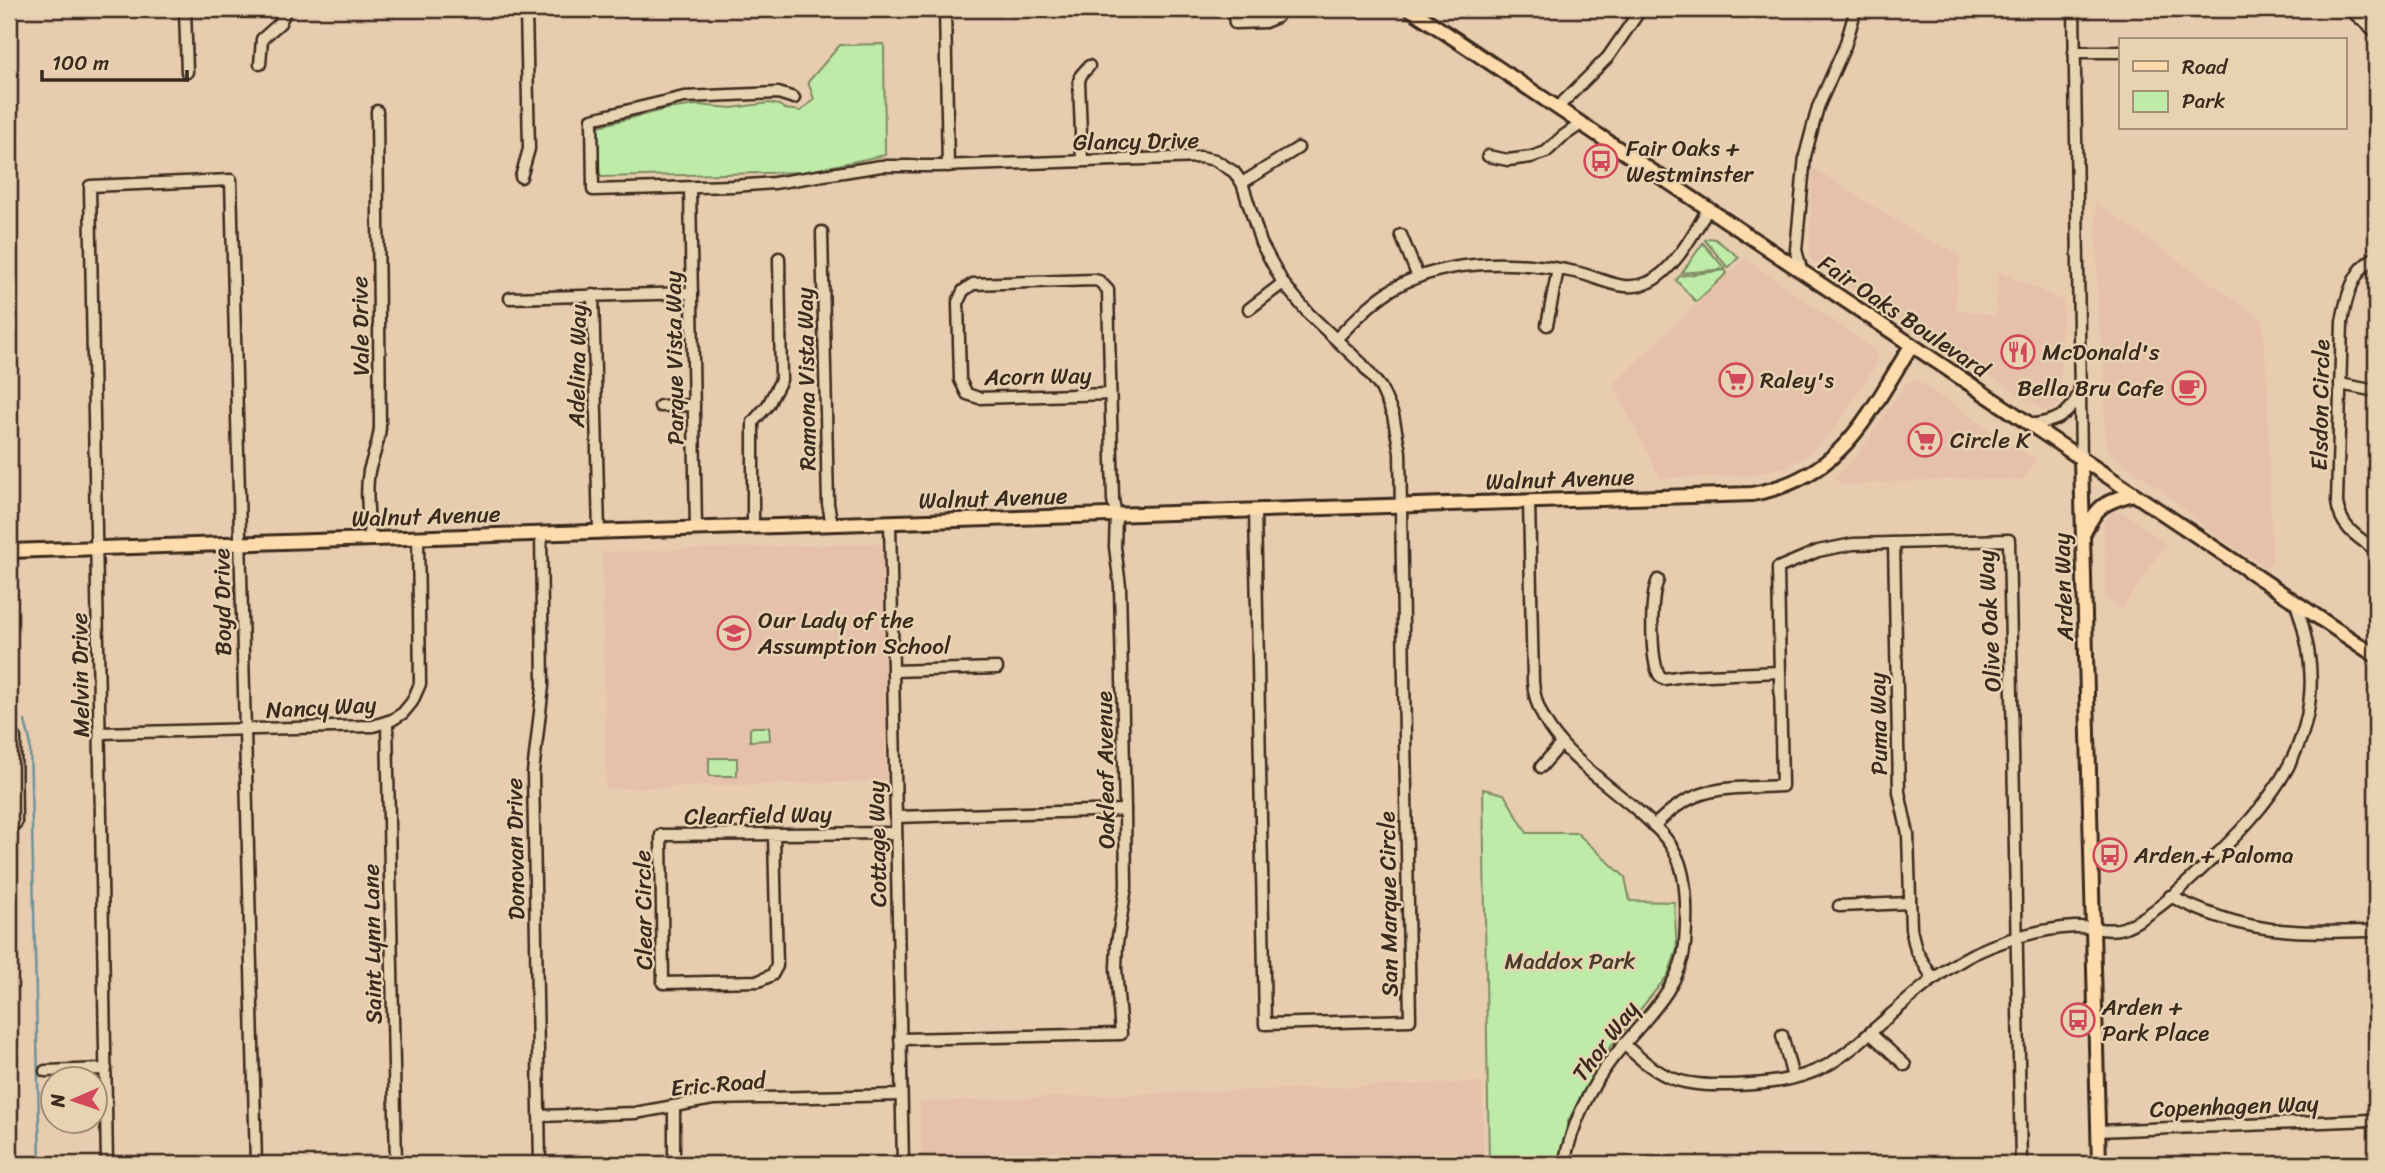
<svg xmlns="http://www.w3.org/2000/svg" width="2385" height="1173" font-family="Sriracha,sans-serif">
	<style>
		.built { fill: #e6c1aa }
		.green { fill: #bfeba8; stroke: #7d8a63; stroke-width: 2 }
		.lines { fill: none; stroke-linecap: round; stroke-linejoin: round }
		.stream { stroke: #6d929b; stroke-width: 2.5 }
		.minor-casing { stroke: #3b2a1e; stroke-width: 15 }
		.major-casing { stroke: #3b2a1e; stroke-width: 18 }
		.minor { stroke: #e7d3b1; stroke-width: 10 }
		.major { stroke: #fedbac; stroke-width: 12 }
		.labels { text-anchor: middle; stroke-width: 5; stroke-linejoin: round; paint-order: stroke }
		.street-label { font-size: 23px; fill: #3b2a1e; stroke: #e7d3b1 }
		.poi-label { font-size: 23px; fill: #3b2a1e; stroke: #e7d3b1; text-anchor: start }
		.park-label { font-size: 23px; fill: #483d2c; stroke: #e7d3b1 }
	</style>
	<rect width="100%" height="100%" fill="#e8ccaf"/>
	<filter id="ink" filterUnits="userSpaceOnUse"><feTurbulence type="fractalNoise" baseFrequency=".0143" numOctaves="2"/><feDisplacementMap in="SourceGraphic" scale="14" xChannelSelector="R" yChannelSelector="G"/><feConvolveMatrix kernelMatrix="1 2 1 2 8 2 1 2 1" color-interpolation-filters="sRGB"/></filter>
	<g filter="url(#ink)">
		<g class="built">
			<polygon points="1812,167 1922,237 1960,254 1955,309 1996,316 1998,271 2064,301 2060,346 2061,401 2057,407 2048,411 2043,410 2000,382 1950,356 1814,262 1810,257 1810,246"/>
			<polygon points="2096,203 2262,319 2267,379 2272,559 2268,569 2213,533 2160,489 2114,456 2105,443 2104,362 2098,321"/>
			<polygon points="1745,258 1875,350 1877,363 1833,431 1805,457 1785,467 1750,475 1660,478 1613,384"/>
			<polygon points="1915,379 2036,460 2026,476 2022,480 1956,479 1844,485 1834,479 1856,457 1906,383"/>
			<polygon points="2111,511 2125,513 2166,544 2122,609 2105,597 2104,522"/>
			<polygon points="882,543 886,781 606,789 602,552"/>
			<polygon points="1482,1082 1484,1164 921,1164 920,1102"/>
		</g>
		<g class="green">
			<path d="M884 44 885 155 804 172 602 177C591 165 595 141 599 126L667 109 697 105 732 108 769 103 779 105 785 109 801 111 814 99 808 82 840 45Z"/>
			<polygon points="1709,238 1715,239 1739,257 1728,268 1705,240"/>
			<polygon points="1703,243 1725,269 1682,273"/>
			<polygon points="1725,270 1727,273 1696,302 1676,280 1680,276"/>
			<polygon points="753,727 769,727 770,740 750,741 750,729"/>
			<rect x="709" y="758" width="28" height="18"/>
			<polygon points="1483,789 1504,794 1527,833 1577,833 1625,877 1630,901 1674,902 1677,949 1668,975 1610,1047 1588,1084 1568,1121 1559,1164 1489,1164"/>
		</g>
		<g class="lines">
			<polyline class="stream" points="25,721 30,741 40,1164"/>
			<defs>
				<g id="minor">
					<polyline points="185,9 187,72"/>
					<polyline points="945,9 948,166"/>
					<polyline points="1233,9 1235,23 1265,22 1277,17"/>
					<polyline points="2074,9 2081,459"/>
					<polyline points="2349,9 2376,32"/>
					<polyline points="2074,52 2121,52"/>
					<polyline points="260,64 262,39 280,23 286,9"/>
					<polyline points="794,98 778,93 684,97 592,119 593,190 733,186 774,183 881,166 939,166 1201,157 1215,160 1234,172 1242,183 1261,243 1283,283 1309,314 1362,364 1381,388 1393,415 1400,452 1410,1020 1265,1024 1255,510"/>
					<polyline points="1557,108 1608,57 1641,9"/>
					<polyline points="1488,156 1508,160 1531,157 1546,152 1562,137 1581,124"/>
					<polyline points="1082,160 1079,81 1081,75 1089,66"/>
					<polyline points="521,177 529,149 526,9"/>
					<polyline points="1242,183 1298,148"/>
					<polyline points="690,188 696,529"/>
					<polyline points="822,232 828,504 832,524"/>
					<polyline points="1401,235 1418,277"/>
					<path d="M2376 257C2353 269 2346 298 2342 322L2337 502C2340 527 2357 537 2376 550"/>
					<polyline points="1802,272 1796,250 1805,156 1818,107 1845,46 1856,9"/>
					<polyline points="593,295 599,532"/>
					<polyline points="510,298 692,293"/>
					<polyline points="1249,309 1283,283"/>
					<polyline points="1547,325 1558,269"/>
					<path d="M1336 339C1354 321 1373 300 1396 287 1449 258 1518 260 1575 272 1600 277 1621 293 1647 283 1673 272 1694 233 1708 209"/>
					<polyline points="2340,384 2376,391"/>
					<polyline points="660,406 694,405"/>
					<path d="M2030 425C2052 422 2069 418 2078 395"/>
					<path d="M1529 501 1533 682C1537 739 1597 775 1637 810 1653 824 1670 839 1678 859 1688 883 1687 918 1685 944 1681 990 1639 1024 1612 1059 1588 1090 1572 1125 1564 1164"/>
					<polyline points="890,522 903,1164"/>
					<polyline points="753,527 753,422 768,405 781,380 779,258"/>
					<path d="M370 539C369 517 365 493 369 471 373 456 379 443 380 427L377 111"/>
					<polyline points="1894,543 1899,792 1908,834 1911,929 1916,950 1933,979"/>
					<path d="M1658 580C1650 597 1651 652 1657 670 1659 676 1660 676 1664 679L1684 676 1780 672"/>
					<polyline points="893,671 997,668"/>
					<polyline points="387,723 396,1164"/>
					<polyline points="100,733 373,726 392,720 403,713 412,702 420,684 418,538"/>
					<polyline points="9,738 15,738 16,823"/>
					<polyline points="1541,767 1561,744"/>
					<polyline points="896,817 1125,810"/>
					<path d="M1654 826C1695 783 1728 789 1782 786L1778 568 1818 551 1853 544 2009 540 2021 1164"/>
					<polyline points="774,834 777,966 772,975 759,981 663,983 661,835 896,833"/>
					<path d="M2170 896C2246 935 2294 933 2376 931"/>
					<polyline points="1839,906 1909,903"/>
					<polyline points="1870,1033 1905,1065"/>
					<polyline points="1782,1035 1793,1078"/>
					<polyline points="900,1039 1121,1034 1116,969 1117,943 1126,887 1125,810 1120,586 1115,547 1116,515 1113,500 1108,290 1099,281 1094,280 973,284 963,291 958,302 960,380 967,394 979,398 1110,394"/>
					<path d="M1624 1044C1663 1081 1680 1086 1733 1085 1765 1084 1797 1081 1826 1066 1846 1055 1863 1039 1880 1024 1910 998 1938 972 1973 954 2005 939 2040 929 2075 927 2091 926 2108 933 2123 928 2151 918 2185 885 2207 864 2269 805 2324 742 2308 649 2305 633 2301 618 2296 603"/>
					<polyline points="45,1071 106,1069"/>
					<polyline points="674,1106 674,1164"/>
					<polyline points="539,1116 635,1113 713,1099 901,1095"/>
					<polyline points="2098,1131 2372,1120"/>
					<polyline points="107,1164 90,186 231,180 256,1164"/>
					<polyline points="540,1164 533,773 543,686 541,534"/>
				</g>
				<g id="major">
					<polyline points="1410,9 2376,656"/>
					<polyline points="2081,459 2099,1164"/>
					<path d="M2084 533C2097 505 2105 502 2133 494"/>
					<path d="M9 551 1752 494C1842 478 1867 416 1911 346"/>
				</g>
			</defs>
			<use href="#minor" class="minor-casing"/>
			<use href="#major" class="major-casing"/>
			<use href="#minor" class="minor"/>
			<use href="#major" class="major"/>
		</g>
	</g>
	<defs>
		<symbol id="bus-ring" viewBox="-11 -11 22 22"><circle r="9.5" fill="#e7d3b1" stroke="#d1495b" stroke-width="1.5"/><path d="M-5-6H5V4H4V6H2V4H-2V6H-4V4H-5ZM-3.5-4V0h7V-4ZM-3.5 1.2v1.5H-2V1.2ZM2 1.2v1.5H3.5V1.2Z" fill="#d1495b"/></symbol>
		<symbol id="restaurant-ring" viewBox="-11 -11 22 22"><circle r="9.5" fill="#e7d3b1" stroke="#d1495b" stroke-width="1.5"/><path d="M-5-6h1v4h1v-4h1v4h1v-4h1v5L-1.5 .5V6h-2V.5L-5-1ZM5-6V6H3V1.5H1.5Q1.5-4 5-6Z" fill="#d1495b"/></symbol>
		<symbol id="supermarket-ring" viewBox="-11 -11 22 22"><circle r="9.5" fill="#e7d3b1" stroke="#d1495b" stroke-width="1.5"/><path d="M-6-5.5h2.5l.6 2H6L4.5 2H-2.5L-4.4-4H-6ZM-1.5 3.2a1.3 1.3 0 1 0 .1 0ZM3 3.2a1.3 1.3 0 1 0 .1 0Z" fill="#d1495b"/></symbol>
		<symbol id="cafe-ring" viewBox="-11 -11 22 22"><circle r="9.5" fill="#e7d3b1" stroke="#d1495b" stroke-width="1.5"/><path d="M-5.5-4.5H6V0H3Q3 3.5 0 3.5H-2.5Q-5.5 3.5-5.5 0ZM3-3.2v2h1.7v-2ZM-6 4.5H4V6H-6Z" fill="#d1495b"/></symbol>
		<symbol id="school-ring" viewBox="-11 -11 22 22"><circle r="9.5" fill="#e7d3b1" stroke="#d1495b" stroke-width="1.5"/><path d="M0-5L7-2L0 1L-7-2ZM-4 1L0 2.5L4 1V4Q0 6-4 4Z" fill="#d1495b"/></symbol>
	</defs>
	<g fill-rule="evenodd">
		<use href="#bus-ring" x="1582" y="142" width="38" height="38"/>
		<use href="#restaurant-ring" x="1999" y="333" width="38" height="38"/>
		<use href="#supermarket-ring" x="1717" y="361" width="38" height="38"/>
		<use href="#cafe-ring" x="2170" y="369" width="38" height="38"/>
		<use href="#supermarket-ring" x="1906" y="421" width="38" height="38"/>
		<use href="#school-ring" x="715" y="614" width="38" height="38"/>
		<use href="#bus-ring" x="2091" y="836" width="38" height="38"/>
		<use href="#bus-ring" x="2059" y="1001" width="38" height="38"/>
	</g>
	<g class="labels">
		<g class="street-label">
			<text transform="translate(1136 141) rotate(-1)" y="8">Glancy Drive</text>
			<text transform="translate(1904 316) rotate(34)" y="8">Fair Oaks Boulevard</text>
			<text transform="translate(360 326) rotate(-91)" y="8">Vale Drive</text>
			<text transform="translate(674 358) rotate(-91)" y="8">Parque Vista Way</text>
			<text transform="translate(577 366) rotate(-89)" y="8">Adelina Way</text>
			<text transform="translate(1038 376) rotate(-1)" y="8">Acorn Way</text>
			<text transform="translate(806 379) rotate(-91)" y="8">Ramona Vista Way</text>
			<text transform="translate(2320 405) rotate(-89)" y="8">Elsdon Circle</text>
			<text transform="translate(1560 479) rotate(-2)" y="8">Walnut Avenue</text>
			<text transform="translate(993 498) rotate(-2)" y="8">Walnut Avenue</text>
			<text transform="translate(426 516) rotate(-2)" y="8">Walnut Avenue</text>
			<text transform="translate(2063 587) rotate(-92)" y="8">Arden Way</text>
			<text transform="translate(222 602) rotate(-91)" y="8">Boyd Drive</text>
			<text transform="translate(1989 621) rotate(-93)" y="8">Olive Oak Way</text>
			<text transform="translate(80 675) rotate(-91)" y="8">Melvin Drive</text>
			<text transform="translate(321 707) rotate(-3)" y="8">Nancy Way</text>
			<text transform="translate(1878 724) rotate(-91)" y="8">Puma Way</text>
			<text transform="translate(1105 770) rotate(-91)" y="8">Oakleaf Avenue</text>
			<text transform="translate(758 815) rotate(-1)" y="8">Clearfield Way</text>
			<text transform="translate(877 844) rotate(-91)" y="8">Cottage Way</text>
			<text transform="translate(515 849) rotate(-91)" y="8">Donovan Drive</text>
			<text transform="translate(1388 904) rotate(-91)" y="8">San Marque Circle</text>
			<text transform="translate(643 910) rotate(-91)" y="8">Clear Circle</text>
			<text transform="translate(372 944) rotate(-91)" y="8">Saint Lynn Lane</text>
			<text transform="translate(1605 1041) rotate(-53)" y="8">Thor Way</text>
			<text transform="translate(718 1084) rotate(-5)" y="8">Eric Road</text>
			<text transform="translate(2234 1106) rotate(-2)" y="8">Copenhagen Way</text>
		</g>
		<g class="poi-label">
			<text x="1626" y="156">Fair Oaks +<tspan x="1626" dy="26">Westminster</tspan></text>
			<text x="2042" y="360">McDonald's</text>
			<text x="1760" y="388">Raley's</text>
			<text x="2164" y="396" text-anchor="end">Bella Bru Cafe</text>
			<text x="1950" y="448">Circle K</text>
			<text x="758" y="628">Our Lady of the<tspan x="758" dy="26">Assumption School</tspan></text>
			<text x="2134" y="863">Arden + Paloma</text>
			<text x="2102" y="1015">Arden +<tspan x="2102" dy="26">Park Place</tspan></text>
		</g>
		<g class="park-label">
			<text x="1570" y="969">Maddox Park</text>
		</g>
	</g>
	<rect width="2385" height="1173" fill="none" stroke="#e7d3b1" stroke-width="35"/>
	<rect x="18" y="18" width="2350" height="1138" fill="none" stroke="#3b2a1e" stroke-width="2.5" filter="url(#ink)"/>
	<rect x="2119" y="38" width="228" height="91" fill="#e7d3b1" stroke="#a28f76" stroke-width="2"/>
	<rect x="2133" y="61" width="35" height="10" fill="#fedbac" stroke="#a28f76" stroke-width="2"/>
	<text x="2182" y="74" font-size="21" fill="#3b2a1e">Road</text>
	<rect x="2133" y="91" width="35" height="21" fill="#bfeba8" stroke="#a28f76" stroke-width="2"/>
	<text x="2182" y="108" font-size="21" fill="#3b2a1e">Park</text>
	<g transform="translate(74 1100) rotate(268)"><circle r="33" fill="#e7d3b1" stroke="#a28f76" stroke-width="2"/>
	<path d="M0-5L12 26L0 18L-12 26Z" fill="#d1495b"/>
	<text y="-10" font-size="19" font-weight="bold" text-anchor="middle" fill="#3b2a1e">N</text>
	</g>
	<path d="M42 70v10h145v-10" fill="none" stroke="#3b2a1e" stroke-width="3.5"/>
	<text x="52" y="70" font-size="21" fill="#3b2a1e" stroke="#e7d3b1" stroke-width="5" paint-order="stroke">100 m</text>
</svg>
